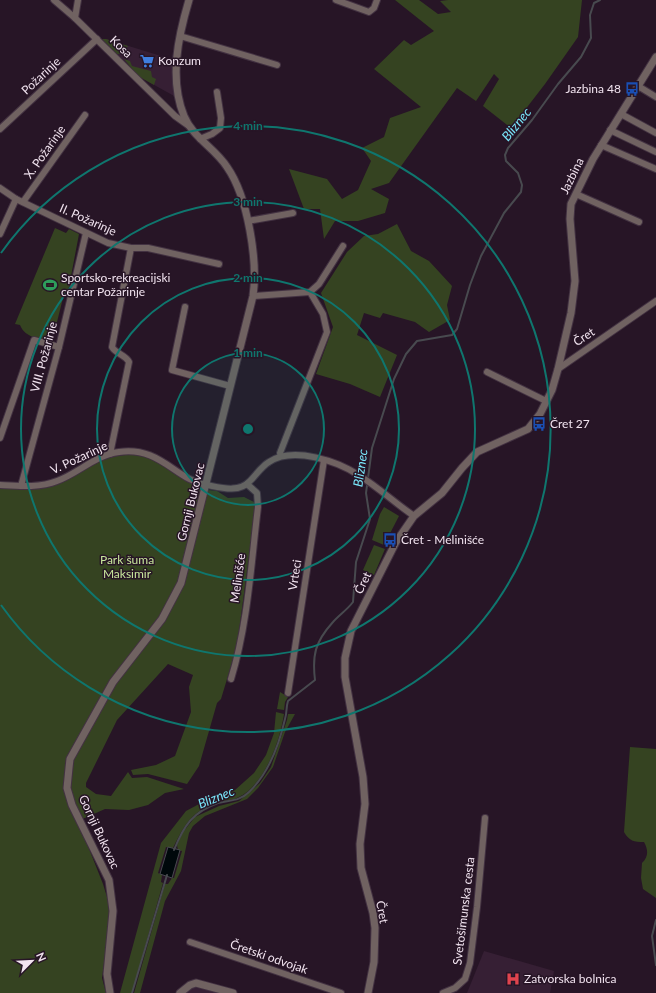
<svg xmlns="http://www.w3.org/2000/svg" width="656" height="993" font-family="Lato,sans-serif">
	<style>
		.built { fill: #361f34 }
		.green { fill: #354321 }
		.water { fill: #00080b; stroke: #484a4f }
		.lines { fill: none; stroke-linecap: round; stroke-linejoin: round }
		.stream { stroke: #484a4f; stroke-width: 2 }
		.minor-casing { stroke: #433242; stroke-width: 8 }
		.tertiary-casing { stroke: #433242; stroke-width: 9 }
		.minor { stroke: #706261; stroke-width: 6 }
		.tertiary { stroke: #706261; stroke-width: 7 }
		.ring { fill: none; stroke: #0f766e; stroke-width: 2 }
		.labels { text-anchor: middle; stroke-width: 3; stroke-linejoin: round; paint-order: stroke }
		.street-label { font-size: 12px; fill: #f1e3ef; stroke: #271526 }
		.poi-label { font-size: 12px; fill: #f1e3ef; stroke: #271526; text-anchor: start }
		.park-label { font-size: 12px; fill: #c8e79c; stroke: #271526 }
		.water-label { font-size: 13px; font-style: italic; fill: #7ae7fb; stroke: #271526 }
		.centre { fill: #0f766e; stroke: #271526; stroke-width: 2 }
		.ring-label { font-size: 12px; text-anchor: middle; font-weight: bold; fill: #0f766e; stroke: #271526; stroke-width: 3; stroke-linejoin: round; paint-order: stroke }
	</style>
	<rect width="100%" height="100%" fill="#271526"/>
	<g class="built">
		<polygon points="106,39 174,60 176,97 138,76 101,40"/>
		<polygon points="484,951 554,971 550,993 467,993"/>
		<polygon points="201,986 225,993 183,993 188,988"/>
	</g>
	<g class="green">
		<polygon points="395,0 419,0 438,14 451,12 440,1 448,0 582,0 578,37 545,84 511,128 483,106 499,79 494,74 476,101 457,88 389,183 371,189 389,199 385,213 358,221 335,221 324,239 320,209 304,209 289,169 327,179 342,199 358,190 371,161 362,148 384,137 390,118 421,107 374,69 404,40 411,45 434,31"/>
		<polygon points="102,39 106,39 128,46 126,49 123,48 121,54 117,54"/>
		<polygon points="124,59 130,61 132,66 151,71 152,77 156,79 154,85 138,76"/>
		<polygon points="397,224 411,251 429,261 452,286 447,305 450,320 429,332 415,322 383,313 380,318 364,313 357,335 397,355 380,397 350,384 316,374 333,327 321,293 347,252 364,236 378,234"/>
		<path d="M55 228 66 233 69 229 79 234 68 292 64 294 53 338 54 343C42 340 25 338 20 325L15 324Z"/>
		<polygon points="133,454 153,459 166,465 199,489 217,491 228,498 244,497 256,503 237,646 221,699 217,703 199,766 187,784 148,774 133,775 131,770 156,765 175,756 191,712 189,687 193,675 168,664 117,720 86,783 86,787 96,794 111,796 128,772 132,778 147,777 184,789 165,793 148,805 129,810 105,809 78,821 103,884 111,910 102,978 106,993 0,993 0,488 56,484 109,457"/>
		<polygon points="384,507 399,516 384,545 372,540 380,514"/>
		<polygon points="374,545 385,549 374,575 363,570"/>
		<polygon points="280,692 288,697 285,702 284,710 277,709"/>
		<path d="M276 712 284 714C280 741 265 784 239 797 232 801 225 800 218 802 191 812 185 824 173 848L166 847 158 873 162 875 161 882 163 883 132 993H120L161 843 186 811 201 803 235 790 254 773 266 755 274 733Z"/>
		<polygon points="288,714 295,714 285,732 273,767 258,788 247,799 205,816 193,826 189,833 181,871 165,901 140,993 134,993 165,884 168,884 172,878 174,878 182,851 178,850 177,845 183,832 195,817 219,806 239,801 260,783 271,767 287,720"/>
		<path d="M630 747 656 749V898L643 889 641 878 642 863C649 857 648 849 644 842 634 842 629 841 624 832Z"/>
	</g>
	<polygon class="water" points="168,847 180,850 172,878 160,874"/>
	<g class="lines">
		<g class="stream">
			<path d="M174 850C184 825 193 812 218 803 230 800 240 801 249 792 269 773 279 745 285 719 287 713 286 707 288 701L315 680C312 655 315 642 333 622 339 615 347 610 353 602L356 562 370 519 366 493 372 448 394 379 406 354 417 341 452 335 457 329 470 285 481 256 504 213 521 192 522 185 518 173 506 161 505 155 508 148 532 120 558 84 581 57 591 38 590 15 594 3 600 0"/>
			<polyline points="656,920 652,936 656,965"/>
			<polyline points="132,993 167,875"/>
		</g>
		<defs>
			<g id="minor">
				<polyline points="54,0 75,18 175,116 189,126"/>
				<polyline points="336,0 369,12 374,8 377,0"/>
				<polyline points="75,18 78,0"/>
				<polyline points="180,36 277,65"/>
				<polyline points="638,86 656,97"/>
				<polyline points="621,114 656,133"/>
				<polyline points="0,129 97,39"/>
				<polyline points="610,130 656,152"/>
				<polyline points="200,139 212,134 220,128 221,118 217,92"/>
				<polyline points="601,145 656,169"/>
				<polyline points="0,188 16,199 108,243 131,248 148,248 219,264"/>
				<polyline points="576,194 639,222"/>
				<polyline points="23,202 85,115"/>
				<polyline points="248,221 293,213"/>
				<polyline points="0,234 16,199"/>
				<polyline points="253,296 310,292 319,284 343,246"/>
				<polyline points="185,307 172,370 230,386"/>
				<polyline points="558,369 656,301"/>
				<polyline points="487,372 546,401"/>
				<polyline points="0,438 34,340 59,347"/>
				<path d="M110 454 129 362C126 355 116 354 112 347L131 248"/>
				<polyline points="281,456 280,453 327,332 323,314 310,292"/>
				<path d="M0 485C18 486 40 488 57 481 79 473 95 455 119 452 161 446 175 480 207 485 222 488 239 493 250 481 257 474 261 467 269 462 293 446 338 461 360 476 379 488 395 503 414 516"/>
				<polyline points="21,486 59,347 86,233"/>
				<path d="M231 679C248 624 251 564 258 507L257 493 247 484"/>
				<polyline points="288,693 324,460"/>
				<polyline points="190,942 341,993"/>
				<polyline points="443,993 455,988 465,979 470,963 477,907 485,818"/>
			</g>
			<g id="tertiary">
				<path d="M110 993 107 974 113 911 109 880 72 805 67 788 69 768 70 759 113 682 162 619 181 583 253 296C258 261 248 197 227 167 215 148 193 138 184 116 169 79 178 37 189 0"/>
				<polyline points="180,993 190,985 196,983 233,993"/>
				<polyline points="368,993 374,962 375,928 373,913 361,868 360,844 365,804 363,777 345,677 345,658 351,631 396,542 414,516 442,493 462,468 477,452 528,429 540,414 552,390 558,369 571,313 575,281 570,219 571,204 593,159 656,57"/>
			</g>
		</defs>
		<use href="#minor" class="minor-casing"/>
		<use href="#tertiary" class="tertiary-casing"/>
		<use href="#minor" class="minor"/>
		<use href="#tertiary" class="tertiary"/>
	</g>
	<circle cx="248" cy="429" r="76" fill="#0f766e" fill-opacity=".12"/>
	<g class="ring">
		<circle cx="248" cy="429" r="76"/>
		<circle cx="248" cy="429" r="151"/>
		<circle cx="248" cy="429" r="227"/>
		<path d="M1 253A303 303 0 1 1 1 605"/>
	</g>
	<defs>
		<symbol id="supermarket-bare" viewBox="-9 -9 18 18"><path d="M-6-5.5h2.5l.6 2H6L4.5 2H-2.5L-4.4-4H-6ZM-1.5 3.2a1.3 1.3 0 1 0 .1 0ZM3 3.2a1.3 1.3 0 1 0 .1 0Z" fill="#3f7fe0" stroke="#271526" stroke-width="2.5" paint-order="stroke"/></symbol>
		<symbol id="bus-bare" viewBox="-9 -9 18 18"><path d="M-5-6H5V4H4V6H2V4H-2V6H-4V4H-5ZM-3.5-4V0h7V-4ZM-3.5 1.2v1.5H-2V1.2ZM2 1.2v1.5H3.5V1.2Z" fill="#1a4fb4" stroke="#271526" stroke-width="2.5" paint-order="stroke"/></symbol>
		<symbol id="stadium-bare" viewBox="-9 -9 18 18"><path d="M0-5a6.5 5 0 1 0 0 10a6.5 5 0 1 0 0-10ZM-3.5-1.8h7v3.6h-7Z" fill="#2e9e5b" stroke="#271526" stroke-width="2.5" paint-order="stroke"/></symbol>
		<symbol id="hospital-bare" viewBox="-9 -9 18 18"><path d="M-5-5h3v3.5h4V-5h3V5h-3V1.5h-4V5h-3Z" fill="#e0444e" stroke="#271526" stroke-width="2.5" paint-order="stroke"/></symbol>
	</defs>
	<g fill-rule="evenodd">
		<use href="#supermarket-bare" x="137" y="51" width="20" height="20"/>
		<use href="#bus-bare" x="622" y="79" width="20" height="20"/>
		<use href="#stadium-bare" x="40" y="275" width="20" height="20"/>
		<use href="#bus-bare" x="529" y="414" width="20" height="20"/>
		<use href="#bus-bare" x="380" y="530" width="20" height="20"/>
		<use href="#hospital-bare" x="503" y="969" width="20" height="20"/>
	</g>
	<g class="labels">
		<g class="street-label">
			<text transform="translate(121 47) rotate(44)" y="4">Kosa</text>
			<text transform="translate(41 76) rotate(-43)" y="4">Požarinje</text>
			<text transform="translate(45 152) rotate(-55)" y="4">X. Požarinje</text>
			<text transform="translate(572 176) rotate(-64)" y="4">Jazbina</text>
			<text transform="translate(88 220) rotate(24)" y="4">II. Požarinje</text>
			<text transform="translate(584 337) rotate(-33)" y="4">Čret</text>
			<text transform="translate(44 357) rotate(-75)" y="4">VIII. Požarinje</text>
			<text transform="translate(79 458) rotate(-25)" y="4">V. Požarinje</text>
			<text transform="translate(191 502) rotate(-76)" y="4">Gornji Bukovac</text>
			<text transform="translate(295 575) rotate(-81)" y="4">Vrteci</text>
			<text transform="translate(238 578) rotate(-82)" y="4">Melinišće</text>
			<text transform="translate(363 583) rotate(-64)" y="4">Čret</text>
			<text transform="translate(99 832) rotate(65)" y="4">Gornji Bukovac</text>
			<text transform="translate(464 911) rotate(-83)" y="4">Svetošimunska cesta</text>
			<text transform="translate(382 912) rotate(80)" y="4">Čret</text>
			<text transform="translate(269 957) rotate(19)" y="4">Čretski odvojak</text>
		</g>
		<g class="poi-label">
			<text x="158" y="65">Konzum</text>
			<text x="621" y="93" text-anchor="end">Jazbina 48</text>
			<text x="61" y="282">Sportsko-rekreacijski<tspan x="61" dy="14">centar Požarinje</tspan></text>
			<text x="550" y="428">Čret 27</text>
			<text x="401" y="544">Čret - Melinišće</text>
			<text x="524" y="983">Zatvorska bolnica</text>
		</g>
		<g class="park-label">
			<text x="127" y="564">Park šuma<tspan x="127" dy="14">Maksimir</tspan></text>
		</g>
		<g class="water-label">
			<text transform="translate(516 124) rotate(-51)" y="5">Bliznec</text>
			<text transform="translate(360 468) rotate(-82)" y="5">Bliznec</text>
			<text transform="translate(216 797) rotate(-22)" y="5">Bliznec</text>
		</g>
	</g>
	<circle cx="248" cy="429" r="6" class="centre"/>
	<g class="ring-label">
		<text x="248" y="130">4 min</text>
		<text x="248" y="206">3 min</text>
		<text x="248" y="282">2 min</text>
		<text x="248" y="357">1 min</text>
	</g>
	<g transform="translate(32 961) rotate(66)" stroke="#271526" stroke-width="3" paint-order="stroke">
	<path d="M0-3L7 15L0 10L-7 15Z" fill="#f1e3ef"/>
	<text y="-6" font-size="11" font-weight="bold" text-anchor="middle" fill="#f1e3ef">N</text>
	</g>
</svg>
